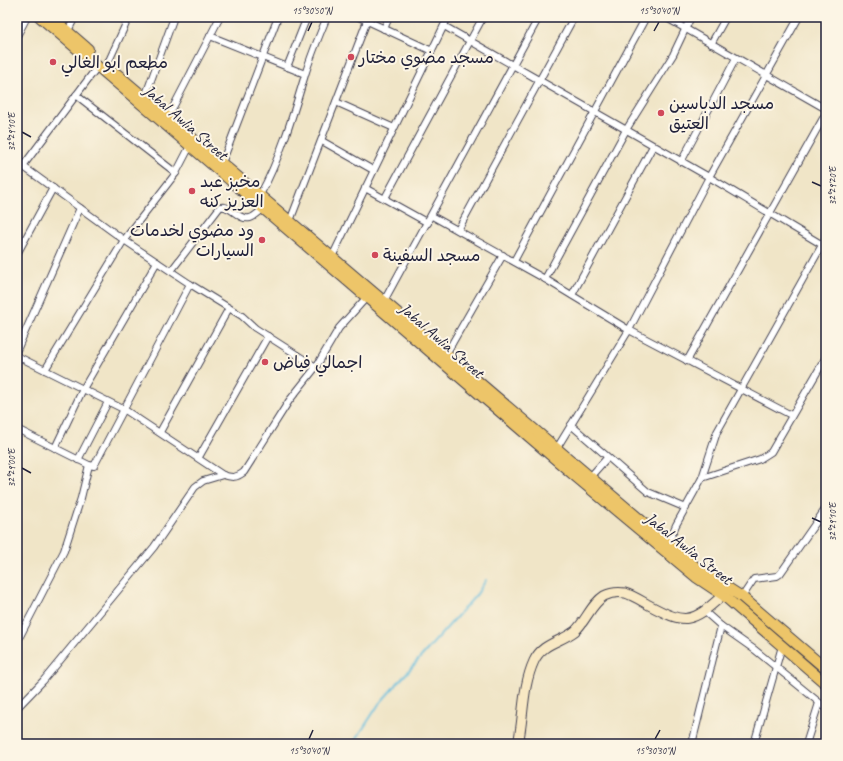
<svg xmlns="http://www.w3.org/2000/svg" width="843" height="761" font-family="Caveat,'Playpen Sans Arabic',sans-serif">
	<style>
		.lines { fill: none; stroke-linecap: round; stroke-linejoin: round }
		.stream { stroke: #5ebbdc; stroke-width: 2 }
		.street-casing { stroke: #413f50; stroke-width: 8 }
		.secondary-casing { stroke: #413f50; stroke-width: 11 }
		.primary-casing { stroke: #413f50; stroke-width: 12 }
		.street { stroke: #fff; stroke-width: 6 }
		.secondary { stroke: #f8e8c3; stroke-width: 9 }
		.primary { stroke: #edc569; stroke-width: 10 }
		.ticks { fill: none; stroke: #22223b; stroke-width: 1.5 }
		.poi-dot { fill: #d1495b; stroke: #fcf5e5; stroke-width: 1.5 }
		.labels { text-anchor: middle; stroke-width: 4; stroke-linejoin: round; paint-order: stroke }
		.poi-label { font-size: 17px; fill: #22223b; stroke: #fcf5e5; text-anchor: start }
		.street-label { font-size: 17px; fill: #22223b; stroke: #fcf5e5 }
		.neatline { fill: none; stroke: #22223b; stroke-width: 1.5 }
		.ticks-label { font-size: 10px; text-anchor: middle; fill: #22223b }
	</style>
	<rect width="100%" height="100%" fill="#fcf5e5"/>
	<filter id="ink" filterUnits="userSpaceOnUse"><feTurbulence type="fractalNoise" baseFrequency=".025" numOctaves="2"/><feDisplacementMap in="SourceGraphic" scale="8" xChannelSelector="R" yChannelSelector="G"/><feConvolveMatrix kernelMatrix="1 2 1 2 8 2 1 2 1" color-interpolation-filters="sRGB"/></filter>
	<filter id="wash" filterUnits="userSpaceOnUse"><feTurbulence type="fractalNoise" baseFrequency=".012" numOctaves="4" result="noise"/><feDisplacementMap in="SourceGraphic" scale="16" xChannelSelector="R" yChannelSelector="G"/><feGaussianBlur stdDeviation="0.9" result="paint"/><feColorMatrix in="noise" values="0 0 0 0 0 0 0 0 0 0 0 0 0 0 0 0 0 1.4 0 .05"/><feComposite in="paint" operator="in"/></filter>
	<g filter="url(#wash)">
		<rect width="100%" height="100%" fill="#f0e5c7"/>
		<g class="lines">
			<polyline class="stream" points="353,744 379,704 477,594 486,580"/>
		</g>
	</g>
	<g filter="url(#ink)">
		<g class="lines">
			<defs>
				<g id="street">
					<polyline points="359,17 432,51"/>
					<polyline points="665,17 826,109"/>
					<polyline points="444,26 709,177 826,247"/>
					<polyline points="384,29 389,17"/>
					<polyline points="68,31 75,17"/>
					<polyline points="17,36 27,17"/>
					<polyline points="210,36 305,74"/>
					<polyline points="711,44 726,17"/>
					<polyline points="107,65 129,17"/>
					<polyline points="287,67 307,17"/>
					<polyline points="76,95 176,173"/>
					<polyline points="145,97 174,17"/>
					<polyline points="336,102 394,128"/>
					<polyline points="168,117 220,17"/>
					<polyline points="322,141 373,170"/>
					<polyline points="17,162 124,240 190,284 242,316 255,328 316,367"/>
					<polyline points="681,162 736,58"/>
					<polyline points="222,163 278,17"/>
					<polyline points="17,174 98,66"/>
					<polyline points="365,188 428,223"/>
					<path d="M260 195C280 159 293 115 305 75 311 55 319 36 327 17"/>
					<polyline points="385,198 483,17"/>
					<polyline points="432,216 545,279 629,330 791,415"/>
					<polyline points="290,221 367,21"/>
					<polyline points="458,230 574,17"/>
					<polyline points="17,254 53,188"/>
					<polyline points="332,257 448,17"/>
					<polyline points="514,261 646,17"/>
					<path d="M171 271 220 207C231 204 238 221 250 218 254 217 259 212 263 209"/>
					<polyline points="545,279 626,130 673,55 691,17"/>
					<polyline points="572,295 653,146"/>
					<polyline points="384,301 539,17"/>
					<polyline points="17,350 80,208"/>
					<polyline points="446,354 503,255"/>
					<path d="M17 356 125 410 223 475C232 478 236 478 244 472L289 401 316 367 339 328 367 297"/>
					<polyline points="687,361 826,113"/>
					<polyline points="45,370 124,240 176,173 190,146"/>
					<polyline points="571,425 648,492 686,508"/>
					<polyline points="17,429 89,465 94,466 190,284"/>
					<polyline points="160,432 229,308"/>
					<polyline points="55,448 83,389 157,262"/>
					<polyline points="557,448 629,330 709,177 799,17"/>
					<polyline points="199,457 268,336"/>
					<polyline points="78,460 108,402"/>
					<polyline points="590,477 607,458"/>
					<polyline points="702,478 760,459 771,452 826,357"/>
					<polyline points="667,546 676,525 702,478 717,432 826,238"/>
					<polyline points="742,597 754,579 777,576 780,574 826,508"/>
					<polyline points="721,626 755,650 826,708"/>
					<polyline points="17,642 64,551 81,498 89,465"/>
					<polyline points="17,708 43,681 154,547 195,487 203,481 223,475"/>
					<polyline points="692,744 721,626 705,612"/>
					<polyline points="754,744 782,646"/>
					<polyline points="806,744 819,703"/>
				</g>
				<path id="secondary" d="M518 744C524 717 522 687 534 661 542 643 561 642 575 631 586 621 591 604 604 596 610 593 618 592 625 593 632 595 640 600 647 604 686 625 691 624 723 595"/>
				<g id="primary">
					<polyline points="40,17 575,476 696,577 723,595 826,684"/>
					<polyline points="51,17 88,49"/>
					<polyline points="117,74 697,568 742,597 826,669"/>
				</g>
			</defs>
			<use href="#street" class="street-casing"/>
			<use href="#secondary" class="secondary-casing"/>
			<use href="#primary" class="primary-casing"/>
			<use href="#street" class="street"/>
			<use href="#secondary" class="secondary"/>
			<use href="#primary" class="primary"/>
		</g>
	</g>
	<path class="ticks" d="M308 31 312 22M654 31 659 22M22 132 31 137M812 182 821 186M22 468 31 473M812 518 821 522M309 739 313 730M655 739 660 730"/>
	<g class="poi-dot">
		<circle cx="351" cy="57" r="4"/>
		<circle cx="53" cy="62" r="4"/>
		<circle cx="661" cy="113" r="4"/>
		<circle cx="192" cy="191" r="4"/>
		<circle cx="262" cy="240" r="4"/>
		<circle cx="375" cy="255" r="4"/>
		<circle cx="265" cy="362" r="4"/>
	</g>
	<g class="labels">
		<g class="poi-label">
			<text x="359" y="63">مسجد مضوي مختار</text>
			<text x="61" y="68">مطعم ابو الغالي</text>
			<text x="669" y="109">مسجد الدباسين<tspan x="669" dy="20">العتيق</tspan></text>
			<text x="200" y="187">مخبز عبد<tspan x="200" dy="20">العزيز كنه</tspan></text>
			<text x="254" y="236" text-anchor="end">ود مضوي لخدمات<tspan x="254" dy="20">السيارات</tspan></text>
			<text x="383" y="261">مسجد السفينة</text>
			<text x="273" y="368">اجمالي فياض</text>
		</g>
		<g class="street-label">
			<text transform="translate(186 122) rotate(41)" y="6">Jabal Awlia Street</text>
			<text transform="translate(442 340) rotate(41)" y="6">Jabal Awlia Street</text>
			<text transform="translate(689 548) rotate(38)" y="6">Jabal Awlia Street</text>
		</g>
	</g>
	<rect width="843" height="761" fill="none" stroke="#fcf5e5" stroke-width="44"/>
	<rect x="22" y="22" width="799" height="717" class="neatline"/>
	<g class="ticks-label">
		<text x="312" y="14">15°30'50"N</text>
		<text x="659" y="14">15°30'40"N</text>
		<text transform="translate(11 132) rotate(-90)" y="4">32°29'10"E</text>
		<text transform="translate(832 186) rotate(-90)" y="4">32°29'20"E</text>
		<text transform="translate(11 468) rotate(-90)" y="4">32°29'00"E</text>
		<text transform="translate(832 522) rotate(-90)" y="4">32°29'10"E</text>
		<text x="309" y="754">15°30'40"N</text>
		<text x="655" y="754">15°30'30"N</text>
	</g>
</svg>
